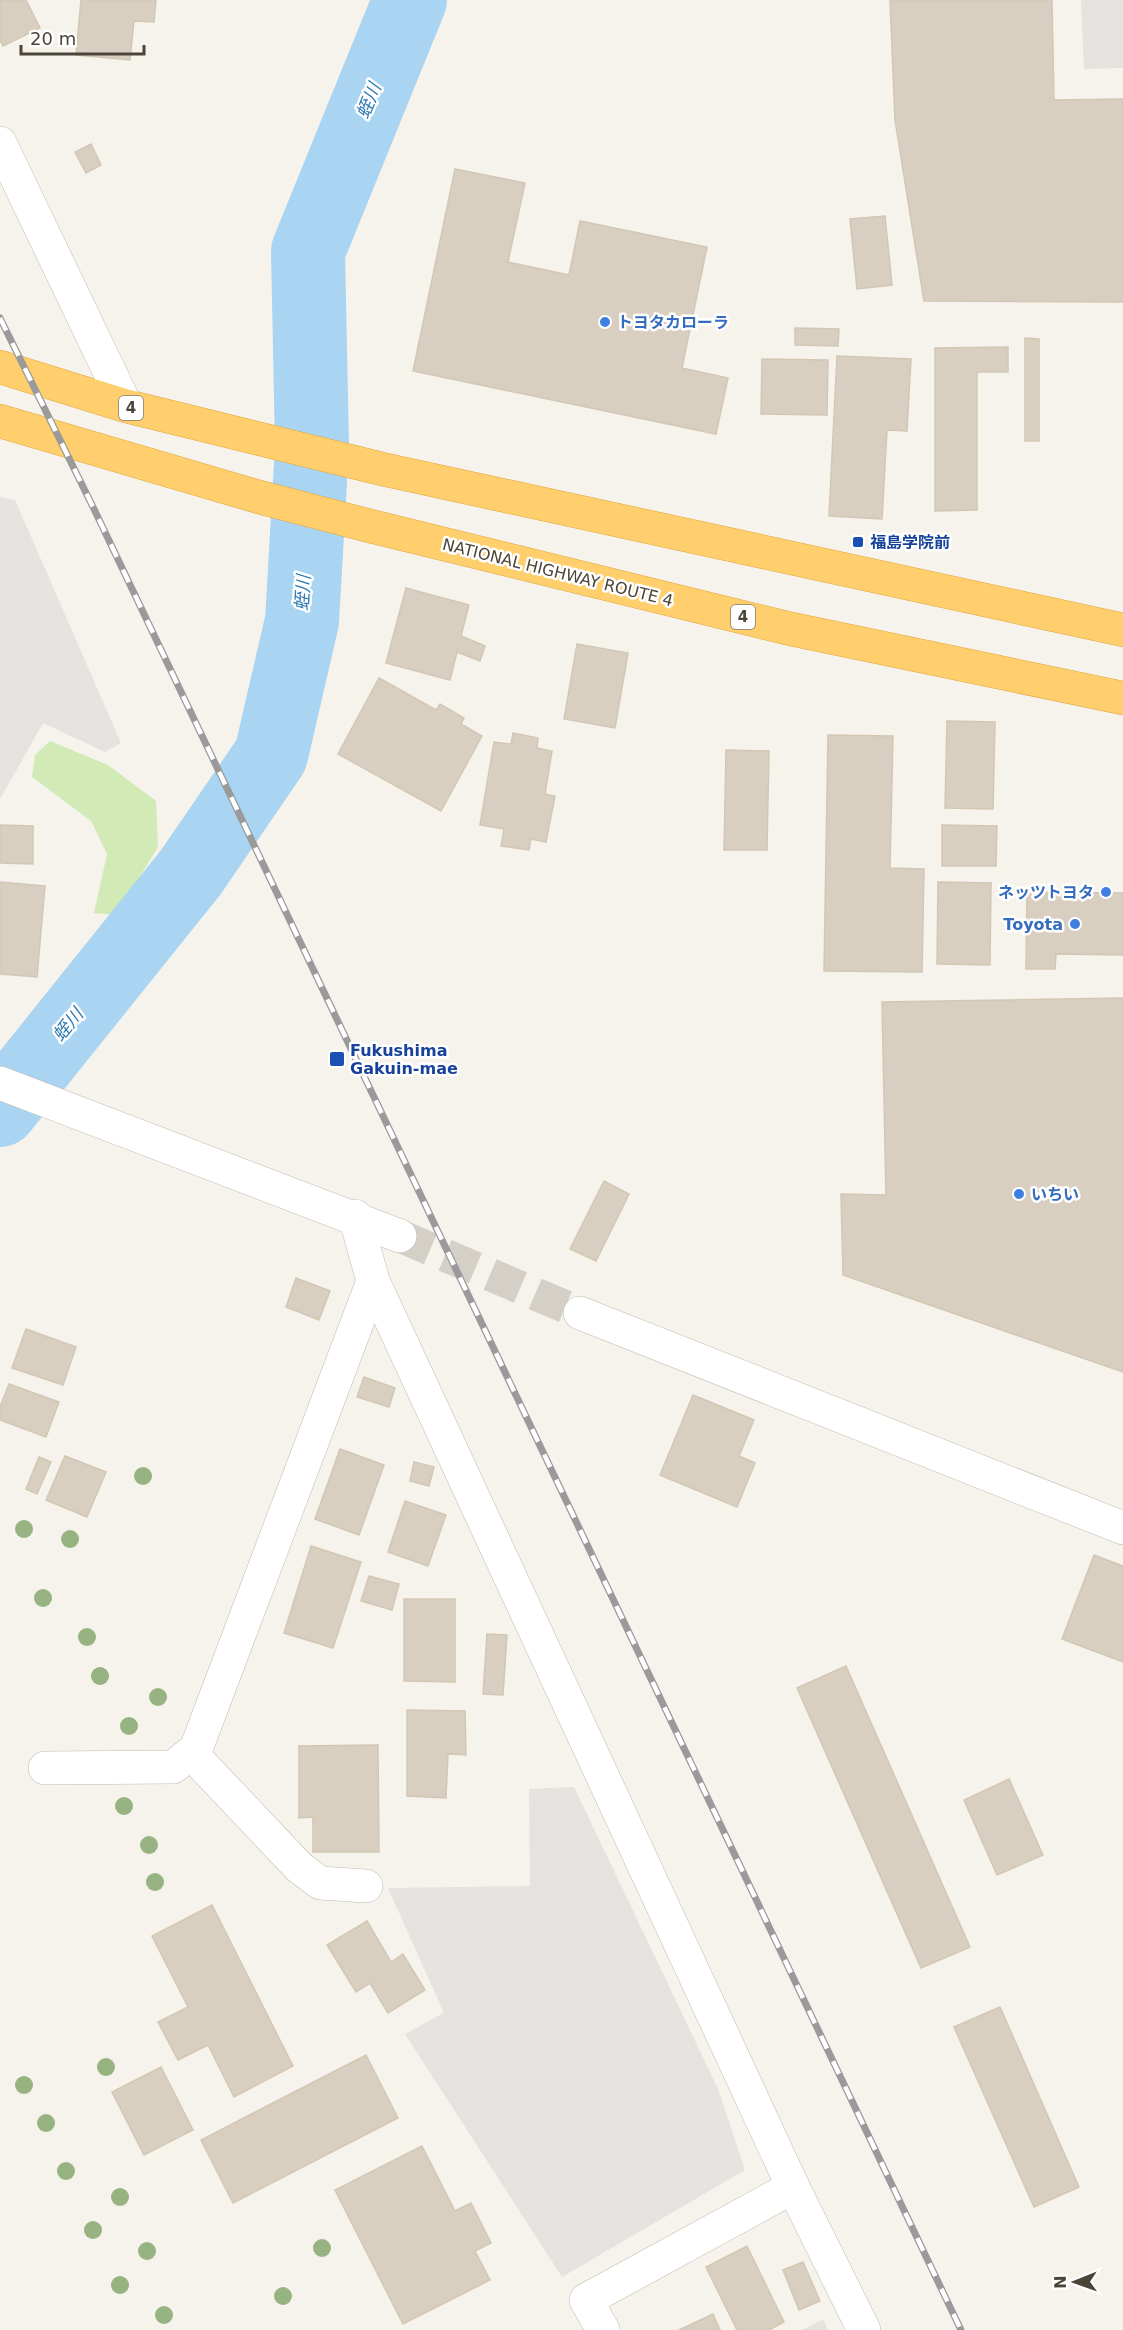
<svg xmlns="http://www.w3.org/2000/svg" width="1123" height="2330" font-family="'DejaVu Sans','Noto Sans JP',sans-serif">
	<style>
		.green { fill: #d2eab5 }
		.parking { fill: #e5e3e0 }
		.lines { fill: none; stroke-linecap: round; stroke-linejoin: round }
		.river { stroke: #a9d4f2; stroke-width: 74 }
		.building { fill: #d8cfc1; stroke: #d3c7b4; stroke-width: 1.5 }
		.minor-tunnel { stroke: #d4d0c8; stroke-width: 33; stroke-dasharray: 33 16; stroke-linecap: butt }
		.minor-casing { stroke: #c2bbae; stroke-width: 34 }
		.highway-casing { stroke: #e0a43c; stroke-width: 34 }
		.minor { stroke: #fff; stroke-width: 33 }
		.highway { stroke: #ffcf6e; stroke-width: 33 }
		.rail-casing { stroke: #9a9a9a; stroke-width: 7 }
		.rail { stroke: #fff; stroke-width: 4.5; stroke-dasharray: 14; stroke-linecap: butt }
		.tree { fill: #97b381 }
		.shop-dot { fill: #3f7fe0; stroke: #fff; stroke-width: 2 }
		.transit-dot { fill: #1a4fb4; stroke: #fff; stroke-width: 2 }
		.labels { text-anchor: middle; stroke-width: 5; stroke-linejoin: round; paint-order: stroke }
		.shield { fill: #fff; stroke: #817c74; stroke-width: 1.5 }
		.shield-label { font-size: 15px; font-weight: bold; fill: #4b4439 }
		.shop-label { font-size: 16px; font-weight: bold; fill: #366cbe; stroke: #fff; text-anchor: start }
		.transit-label { font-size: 16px; font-weight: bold; fill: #164399; stroke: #fff; text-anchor: start }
		.street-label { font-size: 16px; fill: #4b4439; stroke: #fff }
		.water-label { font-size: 18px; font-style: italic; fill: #2e7ab2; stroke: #fff }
	</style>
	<rect width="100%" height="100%" fill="#f6f3ec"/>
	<polygon class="green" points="50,741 108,765 156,801 158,847 116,915 94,913 107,854 91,821 32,777 35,755"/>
	<g class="parking">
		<polygon points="1081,0 1123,0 1123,68 1084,69"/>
		<polygon points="0,497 15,500 121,743 105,752 43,723 0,799"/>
		<polygon points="574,1787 719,2091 745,2170 562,2277 405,2034 444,2013 388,1888 530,1886 529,1789"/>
		<polygon points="823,2319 828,2330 802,2330"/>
	</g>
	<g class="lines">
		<polyline class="river" points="0,1110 191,872 271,755 302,621 312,447 308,251 410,0"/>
	</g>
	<g class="building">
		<polygon points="0,0 26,0 40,28 3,46 0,40"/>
		<polygon points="81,0 156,0 154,22 134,21 130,60 76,55"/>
		<polygon points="890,0 1052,0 1054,100 1123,99 1123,302 924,301 895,120"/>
		<polygon points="91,144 101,165 86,173 75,152"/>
		<polygon points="455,169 525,183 508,262 569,275 580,221 707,247 682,368 728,378 716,434 413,371"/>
		<polygon points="885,216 892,285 857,289 850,219"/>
		<polygon points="795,328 839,329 838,346 795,345"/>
		<polygon points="1025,338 1039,339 1039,441 1025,441"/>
		<polygon points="1008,347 1008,372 977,372 977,510 935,511 935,348"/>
		<polygon points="837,356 911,359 907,431 887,430 882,519 829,516"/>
		<polygon points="762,359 828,360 827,415 761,414"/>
		<polygon points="406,588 469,605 461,636 485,646 480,661 457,652 450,680 386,663"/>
		<polygon points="577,644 628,653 615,728 564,719"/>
		<polygon points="379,678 436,710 440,704 464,718 461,724 482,736 441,811 338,754"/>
		<polygon points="947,721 995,722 993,809 945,808"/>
		<polygon points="513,733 538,738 537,748 552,751 545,794 555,796 546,842 531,839 529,850 501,846 504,829 480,825 494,742 511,744"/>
		<polygon points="828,735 893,736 890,868 924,869 922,972 824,971"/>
		<polygon points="726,750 769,751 767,850 724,850"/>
		<polygon points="0,825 33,826 33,864 0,863"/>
		<polygon points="942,825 997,826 996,866 942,866"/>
		<polygon points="0,882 45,886 37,977 0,974"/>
		<polygon points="938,882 991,883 990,965 937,964"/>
		<polygon points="1027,892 1123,893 1123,955 1056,954 1055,969 1026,969"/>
		<polygon points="1123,998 1123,1372 843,1275 841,1194 886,1195 882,1002"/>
		<polygon points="604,1181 629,1194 596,1261 570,1249"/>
		<polygon points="296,1278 330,1291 319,1320 286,1307"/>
		<polygon points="26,1329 76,1347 63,1385 12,1368"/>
		<polygon points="364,1377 395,1388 389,1407 357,1397"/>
		<polygon points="9,1384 59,1402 46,1437 0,1420 0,1407"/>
		<polygon points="693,1395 754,1420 739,1456 755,1463 737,1507 660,1475"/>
		<polygon points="340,1449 384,1465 359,1535 315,1519"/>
		<polygon points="65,1456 106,1472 87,1517 46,1500"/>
		<polygon points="39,1457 51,1462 37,1494 26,1489"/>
		<polygon points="414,1462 434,1467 429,1486 410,1481"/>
		<polygon points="405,1501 446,1515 428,1566 388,1552"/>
		<polygon points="311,1546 361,1562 333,1648 284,1633"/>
		<polygon points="1094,1555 1123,1566 1123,1662 1062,1639"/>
		<polygon points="369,1576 399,1584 392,1610 361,1601"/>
		<polygon points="404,1599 455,1599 455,1682 404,1681"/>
		<polygon points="487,1634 507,1635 503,1695 483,1694"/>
		<polygon points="846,1666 970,1947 921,1968 797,1688"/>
		<polygon points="407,1710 465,1711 466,1755 448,1754 446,1798 407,1796"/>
		<polygon points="378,1745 379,1852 313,1852 313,1817 299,1818 299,1746"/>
		<polygon points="1009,1779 1043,1855 997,1875 964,1800"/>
		<polygon points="212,1905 293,2066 234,2097 208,2045 178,2060 158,2022 188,2007 152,1936"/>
		<polygon points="367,1921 391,1962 403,1954 425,1990 388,2013 370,1983 356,1992 327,1945"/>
		<polygon points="1000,2007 1079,2187 1034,2207 954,2027"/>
		<polygon points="366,2055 398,2118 233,2203 201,2140"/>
		<polygon points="161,2067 193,2130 144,2155 112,2092"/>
		<polygon points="422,2146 455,2211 471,2203 491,2243 475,2251 490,2280 403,2324 335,2190"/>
		<polygon points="747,2246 784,2322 769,2330 737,2330 706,2267"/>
		<polygon points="803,2262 820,2301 799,2310 783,2270"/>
		<polygon points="713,2314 720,2330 679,2330"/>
	</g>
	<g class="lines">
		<polyline class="minor-tunnel" points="400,1236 580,1313"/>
		<defs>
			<g id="minor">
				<polyline points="0,143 126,406"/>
				<polyline points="0,1083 400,1236"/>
				<polyline points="355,1216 373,1281 793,2187 864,2330"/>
				<polyline points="580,1313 1123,1528"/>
				<polyline points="191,1753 299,1867 320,1883 366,1886"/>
				<polyline points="45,1768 173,1767 196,1749 373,1281"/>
				<polyline points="603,2330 586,2300 793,2187"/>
			</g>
			<g id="highway">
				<polyline points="0,367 126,406 382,469 1123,630"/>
				<polyline points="0,421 259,497 366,525 791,629 1123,698"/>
			</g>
		</defs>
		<use href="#minor" class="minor-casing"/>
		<use href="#highway" class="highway-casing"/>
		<use href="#minor" class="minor"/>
		<use href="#highway" class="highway"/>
		<defs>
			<polyline id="rail" points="0,318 94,509 961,2330"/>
		</defs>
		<use href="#rail" class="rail-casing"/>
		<use href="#rail" class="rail"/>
	</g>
	<g class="tree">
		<circle cx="143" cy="1476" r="9"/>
		<circle cx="24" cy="1529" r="9"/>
		<circle cx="70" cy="1539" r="9"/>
		<circle cx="43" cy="1598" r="9"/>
		<circle cx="87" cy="1637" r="9"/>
		<circle cx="100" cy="1676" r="9"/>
		<circle cx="158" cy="1697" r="9"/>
		<circle cx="129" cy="1726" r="9"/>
		<circle cx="124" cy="1806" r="9"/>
		<circle cx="149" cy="1845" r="9"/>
		<circle cx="155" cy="1882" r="9"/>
		<circle cx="106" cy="2067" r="9"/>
		<circle cx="24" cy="2085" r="9"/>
		<circle cx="46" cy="2123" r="9"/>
		<circle cx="66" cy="2171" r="9"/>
		<circle cx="120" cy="2197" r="9"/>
		<circle cx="93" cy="2230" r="9"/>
		<circle cx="322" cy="2248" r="9"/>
		<circle cx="147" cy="2251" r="9"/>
		<circle cx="120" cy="2285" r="9"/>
		<circle cx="283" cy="2296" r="9"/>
		<circle cx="164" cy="2315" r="9"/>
	</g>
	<g class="shop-dot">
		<circle cx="605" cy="322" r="6"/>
		<circle cx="1106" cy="892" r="6"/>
		<circle cx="1075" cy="924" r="6"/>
		<circle cx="1019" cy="1194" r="6"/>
	</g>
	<g class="transit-dot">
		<rect x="852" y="536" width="12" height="12" rx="3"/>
		<rect x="329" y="1051" width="16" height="16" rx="3"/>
	</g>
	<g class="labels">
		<g class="shield">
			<rect x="119" y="396" width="24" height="24" rx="4.5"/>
			<rect x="731" y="605" width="24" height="24" rx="4.5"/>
		</g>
		<g class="shield-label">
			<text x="131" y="413">4</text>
			<text x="743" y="622">4</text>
		</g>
		<g class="shop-label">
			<text x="617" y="328">トヨタカローラ</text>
			<text x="1094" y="898" text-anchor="end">ネッツトヨタ</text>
			<text x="1063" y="930" text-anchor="end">Toyota</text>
			<text x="1031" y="1200">いちい</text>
		</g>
		<g class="transit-label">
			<text x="870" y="548">福島学院前</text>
			<text x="350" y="1056">Fukushima<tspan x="350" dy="18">Gakuin-mae</tspan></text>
		</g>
		<g class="street-label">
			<text transform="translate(558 572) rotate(14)" y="6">NATIONAL HIGHWAY ROUTE 4</text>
		</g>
		<g class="water-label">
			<text transform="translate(369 101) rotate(-68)" y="6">蛭川</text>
			<text transform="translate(303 593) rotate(-87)" y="6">蛭川</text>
			<text transform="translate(68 1025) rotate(-51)" y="6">蛭川</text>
		</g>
	</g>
	<g transform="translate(1075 2282) rotate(269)" stroke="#ffffff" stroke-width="4.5" paint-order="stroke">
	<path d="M0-4.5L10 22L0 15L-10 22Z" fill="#4b4439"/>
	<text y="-9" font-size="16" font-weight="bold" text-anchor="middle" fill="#4b4439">N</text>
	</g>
	<path d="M21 45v9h123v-9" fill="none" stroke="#4b4439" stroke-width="3"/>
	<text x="30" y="45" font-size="18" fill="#4b4439" stroke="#ffffff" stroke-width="4.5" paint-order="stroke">20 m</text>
</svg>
